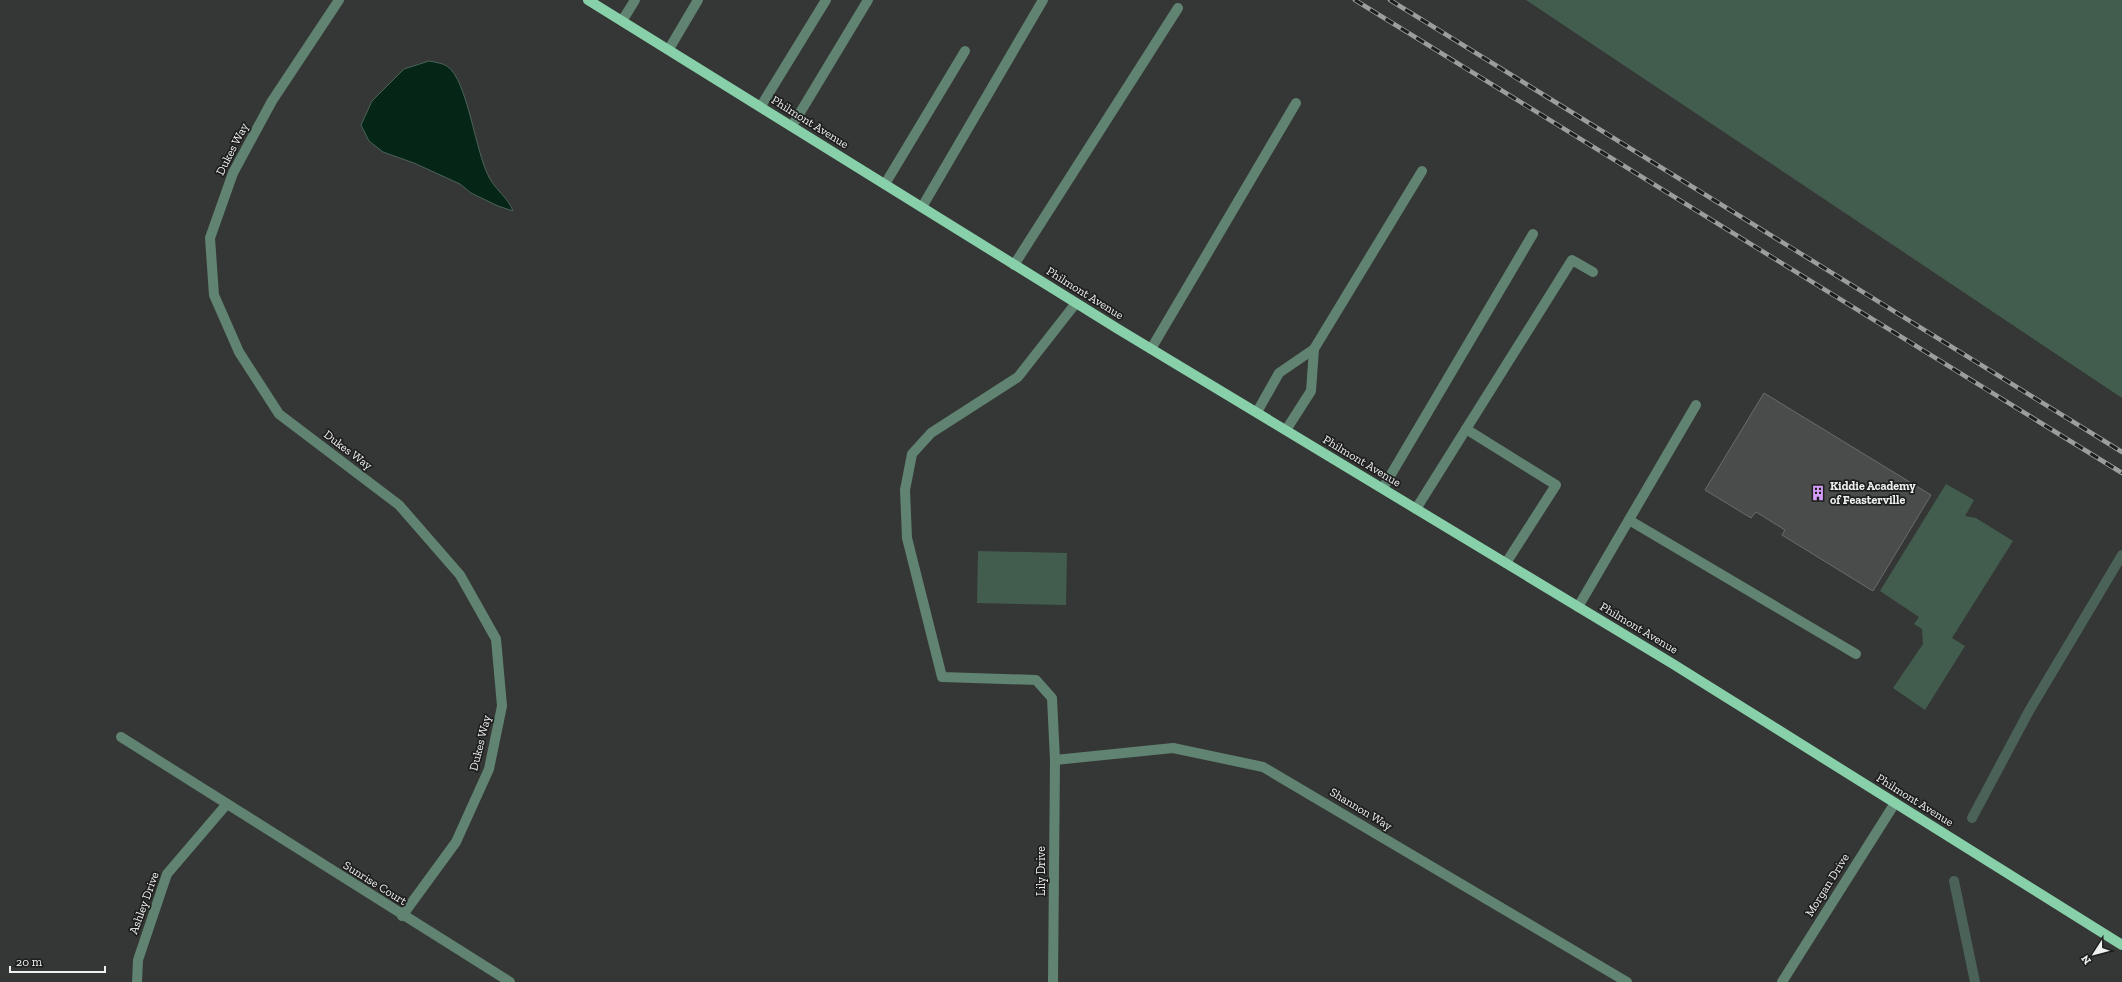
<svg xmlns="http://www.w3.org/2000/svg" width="2122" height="982" font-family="'Zilla Slab',serif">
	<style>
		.green { fill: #425d4e }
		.water { fill: #052517; stroke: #4b6258 }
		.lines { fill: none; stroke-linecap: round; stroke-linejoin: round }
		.stream { stroke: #4b6258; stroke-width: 10 }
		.building { fill: #494c4b; stroke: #696c6a }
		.minor { stroke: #618371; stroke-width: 10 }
		.major { stroke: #87d0a9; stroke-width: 10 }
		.rail-casing { stroke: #9b9e9c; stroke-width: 4.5 }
		.rail { stroke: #1d1e1d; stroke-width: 3; stroke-dasharray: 9; stroke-linecap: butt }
		.labels { text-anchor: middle; stroke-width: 3.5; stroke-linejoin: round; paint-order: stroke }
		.street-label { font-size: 12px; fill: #eef0ef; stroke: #1d1e1d }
		.poi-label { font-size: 12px; font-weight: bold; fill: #eef0ef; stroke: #1d1e1d; text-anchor: start }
	</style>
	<rect width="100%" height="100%" fill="#343735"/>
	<g class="green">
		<polygon points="1526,0 2122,0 2122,398"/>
		<polygon points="1946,484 1974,500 1965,516 1976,518 2013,541 1952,638 1965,646 1925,710 1893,688 1923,644 1922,629 1914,624 1919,617 1880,591"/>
		<polygon points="978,551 1067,553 1066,605 977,603"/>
	</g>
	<path class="water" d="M429 61C434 62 442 63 447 66 468 80 475 153 490 179 497 191 508 198 513 211L498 206 471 193 460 184 414 163 383 152 369 141 361 125 372 101 404 69Z"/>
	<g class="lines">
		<g class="stream">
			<polyline points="1972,818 2029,711 2122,555"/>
			<polyline points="1954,881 1975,982"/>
		</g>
	</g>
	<polygon class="building" points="1764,393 1931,495 1873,591 1782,535 1785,530 1756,512 1751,518 1705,490"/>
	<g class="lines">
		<g class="minor">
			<polyline points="339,0 272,101 233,173 210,238 214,295 239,352 279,414 399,505 460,575 496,639 502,706 489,769 456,842 402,916"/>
			<polyline points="622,21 635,0"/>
			<polyline points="669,49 698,0"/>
			<polyline points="761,106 826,0"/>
			<polyline points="792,126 868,0"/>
			<polyline points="885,184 965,51"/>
			<polyline points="922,207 1043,0"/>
			<polyline points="1014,265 1178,8"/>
			<polyline points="1151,349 1296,103"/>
			<polyline points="1257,412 1279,373 1314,349 1422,171"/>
			<polyline points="1466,429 1556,485 1506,563"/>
			<polyline points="1286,430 1311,391 1314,349"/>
			<polyline points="1383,488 1533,234"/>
			<polyline points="1416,509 1572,260 1593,272"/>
			<polyline points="1629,520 1856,654"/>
			<polyline points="1578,607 1696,405"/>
			<polyline points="121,737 510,982"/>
			<polyline points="1055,760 1173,748 1263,767 1627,982"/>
			<polyline points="137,982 138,960 167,874 226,805"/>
			<polyline points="1053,982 1055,760 1052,698 1036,680 942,677 907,538 905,490 912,454 931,433 1018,377 1076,303"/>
			<polyline points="1782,982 1895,803"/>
		</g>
		<polyline class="major" points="588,0 1118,329 1673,664 2122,945"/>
		<defs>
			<g id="rail">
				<polyline points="1355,0 2122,473"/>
				<polyline points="1390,0 2122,452"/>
			</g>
		</defs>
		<use href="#rail" class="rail-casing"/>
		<use href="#rail" class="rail"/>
	</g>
	<defs>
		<symbol id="building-bare" viewBox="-9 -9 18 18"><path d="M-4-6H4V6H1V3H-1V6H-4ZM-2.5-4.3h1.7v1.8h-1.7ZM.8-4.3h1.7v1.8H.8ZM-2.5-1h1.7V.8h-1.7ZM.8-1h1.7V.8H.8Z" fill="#d49cfb" stroke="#1d1e1d" stroke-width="2.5" paint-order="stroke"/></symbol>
	</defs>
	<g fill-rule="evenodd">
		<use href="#building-bare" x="1807" y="482" width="22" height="22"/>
	</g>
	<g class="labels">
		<g class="street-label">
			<text transform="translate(810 122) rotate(32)" y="4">Philmont Avenue</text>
			<text transform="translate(232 149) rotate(-63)" y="4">Dukes Way</text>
			<text transform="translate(1085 293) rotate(32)" y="4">Philmont Avenue</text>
			<text transform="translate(348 450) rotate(37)" y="4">Dukes Way</text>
			<text transform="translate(1362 461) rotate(31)" y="4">Philmont Avenue</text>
			<text transform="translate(1639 628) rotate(31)" y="4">Philmont Avenue</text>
			<text transform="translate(480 743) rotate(-76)" y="4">Dukes Way</text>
			<text transform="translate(1915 800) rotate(32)" y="4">Philmont Avenue</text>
			<text transform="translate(1361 809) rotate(31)" y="4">Shannon Way</text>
			<text transform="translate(1041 871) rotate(-90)" y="4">Lily Drive</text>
			<text transform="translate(375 883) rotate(32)" y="4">Sunrise Court</text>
			<text transform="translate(1827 885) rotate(-58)" y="4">Morgan Drive</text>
			<text transform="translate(144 903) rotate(-70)" y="4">Ashley Drive</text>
		</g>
		<g class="poi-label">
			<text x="1830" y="490">Kiddie Academy<tspan x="1830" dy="14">of Feasterville</tspan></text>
		</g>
	</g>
	<g transform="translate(2094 954) rotate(234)" stroke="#1d1e1d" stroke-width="3" paint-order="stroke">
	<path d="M0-3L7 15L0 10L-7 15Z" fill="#eef0ef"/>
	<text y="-6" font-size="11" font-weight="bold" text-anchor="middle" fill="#eef0ef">N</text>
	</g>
	<path d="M10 966v6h95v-6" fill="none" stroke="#eef0ef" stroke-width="2"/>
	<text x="16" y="966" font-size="12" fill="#eef0ef" stroke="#1d1e1d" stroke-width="3" paint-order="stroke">20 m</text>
</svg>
